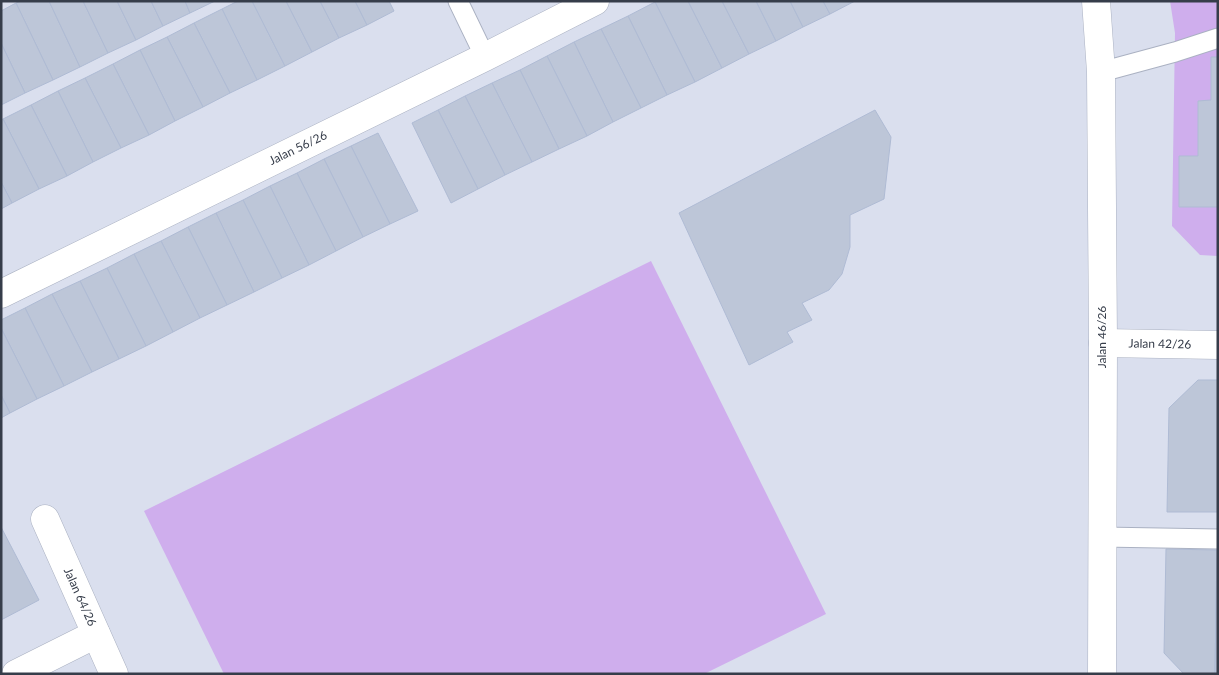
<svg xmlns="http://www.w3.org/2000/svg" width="1219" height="675" font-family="Lato,sans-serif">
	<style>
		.residential { fill: #dadfee }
		.green { fill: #cfaeed }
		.building { fill: #bdc6d8; stroke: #afbbd4 }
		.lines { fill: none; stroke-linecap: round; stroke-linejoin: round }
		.lane-casing { stroke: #aab1c2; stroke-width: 21 }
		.street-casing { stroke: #aab1c2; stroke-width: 29 }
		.lane { stroke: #fff; stroke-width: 19 }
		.street { stroke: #fff; stroke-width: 28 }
		.labels { text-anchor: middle; stroke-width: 4; stroke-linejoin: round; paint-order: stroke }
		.street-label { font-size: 12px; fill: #363d4a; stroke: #fff }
	</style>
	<rect width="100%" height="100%" fill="#e9ecf6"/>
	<rect class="residential" x="1" y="1" width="1217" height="673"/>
	<g class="green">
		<polygon points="1170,1 1218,1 1218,256 1200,255 1172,226 1175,33"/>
		<polygon points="651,261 826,614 704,674 224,674 144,511"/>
	</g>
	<g class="building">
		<polygon points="21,1 49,1 80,67 53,80 16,3"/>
		<polygon points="49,1 83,1 108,53 80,67"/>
		<polygon points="83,1 117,1 136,40 108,53"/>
		<polygon points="117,1 151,1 163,26 136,40"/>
		<polygon points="151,1 185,1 190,13 163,26"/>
		<polygon points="185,1 215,1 190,13"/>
		<polygon points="238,1 252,1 285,66 257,80 222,9"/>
		<polygon points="252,1 286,1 312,52 285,66"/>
		<polygon points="286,1 320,1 339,38 312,52"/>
		<polygon points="320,1 355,1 367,25 339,38"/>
		<polygon points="355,1 389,1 394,11 367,25"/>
		<polygon points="657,1 688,1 722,68 695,82 655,2"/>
		<polygon points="688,1 722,1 749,54 722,68"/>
		<polygon points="722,1 756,1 776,41 749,54"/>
		<polygon points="756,1 790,1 803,27 776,41"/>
		<polygon points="790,1 823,1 830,14 803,27"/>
		<polygon points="823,1 855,1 830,14"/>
		<polygon points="655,2 695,82 667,95 628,16"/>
		<polygon points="16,3 53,80 25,93 1,43 1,11"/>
		<polygon points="222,9 257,80 230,93 194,23"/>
		<polygon points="628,16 667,95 641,108 601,29"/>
		<polygon points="194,23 230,93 203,107 167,37"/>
		<polygon points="601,29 641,108 613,122 574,42"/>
		<polygon points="167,37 203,107 175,121 140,50"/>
		<polygon points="574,42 613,122 587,136 547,56"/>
		<polygon points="1,43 25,93 1,105"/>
		<polygon points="140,50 175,121 149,135 113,64"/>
		<polygon points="547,56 587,136 559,149 520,70"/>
		<polygon points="1211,57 1218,57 1218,207 1179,207 1179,156 1198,156 1198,101 1211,100"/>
		<polygon points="113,64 149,135 121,148 85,78"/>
		<polygon points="520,70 559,149 532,162 492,83"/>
		<polygon points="85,78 121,148 93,162 58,91"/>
		<polygon points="492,83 532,162 505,175 465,96"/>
		<polygon points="58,91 93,162 67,176 31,105"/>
		<polygon points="465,96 505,175 478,189 438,110"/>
		<polygon points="31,105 67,176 39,189 3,119"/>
		<polygon points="438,110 478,189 451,203 412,123"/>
		<polygon points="875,110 891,137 884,199 850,215 850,247 842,274 829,290 802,303 812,320 787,332 793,342 749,365 679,213"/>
		<polygon points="3,119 39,189 12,203 1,182 1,120"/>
		<polygon points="378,133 418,211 390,224 351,146"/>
		<polygon points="351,146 390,224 363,237 324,159"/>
		<polygon points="324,159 363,237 336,251 297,173"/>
		<polygon points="297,173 336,251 309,265 270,186"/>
		<polygon points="1,182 12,203 1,209"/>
		<polygon points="270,186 309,265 282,278 243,200"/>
		<polygon points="243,200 282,278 254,292 216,213"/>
		<polygon points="216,213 254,292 227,305 188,227"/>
		<polygon points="188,227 227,305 200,318 161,241"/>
		<polygon points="161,241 200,318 173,332 134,254"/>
		<polygon points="134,254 173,332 146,346 107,268"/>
		<polygon points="107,268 146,346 119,359 80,281"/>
		<polygon points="80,281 119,359 92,372 52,294"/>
		<polygon points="52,294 92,372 64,386 25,308"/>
		<polygon points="25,308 64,386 37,399 1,328 1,320"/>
		<polygon points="1,328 37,399 10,413 1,395"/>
		<polygon points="1198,380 1218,380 1218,512 1167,512 1169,408"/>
		<polygon points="1,395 10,413 1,418"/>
		<polygon points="1,527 39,600 1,620"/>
		<polygon points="1166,549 1217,550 1215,674 1184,674 1164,653"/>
		<polygon points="1217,550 1218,550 1218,674 1215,674"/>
	</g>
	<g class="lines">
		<defs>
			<g id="lane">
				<polyline points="458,1 485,57"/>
				<polyline points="1101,72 1175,52 1218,38"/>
				<polyline points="1102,537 1218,539"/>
			</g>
			<g id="street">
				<polyline points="1096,1 1101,72 1103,343 1102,674"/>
				<polyline points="1,294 485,57 595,1"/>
				<polyline points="1103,343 1218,345"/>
				<polyline points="45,519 114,674"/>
				<polyline points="16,674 96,634"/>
			</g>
		</defs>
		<use href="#lane" class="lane-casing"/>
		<use href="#street" class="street-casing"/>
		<use href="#lane" class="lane"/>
		<use href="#street" class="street"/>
	</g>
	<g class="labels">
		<g class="street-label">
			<text transform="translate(298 148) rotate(-26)" y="4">Jalan 56/26</text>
			<text transform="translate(1102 337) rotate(-90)" y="4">Jalan 46/26</text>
			<text transform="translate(1160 344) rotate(1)" y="4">Jalan 42/26</text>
			<text transform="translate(80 597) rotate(66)" y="4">Jalan 64/26</text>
		</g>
	</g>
	<rect width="1219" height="675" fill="none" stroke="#363d4a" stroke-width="5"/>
</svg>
